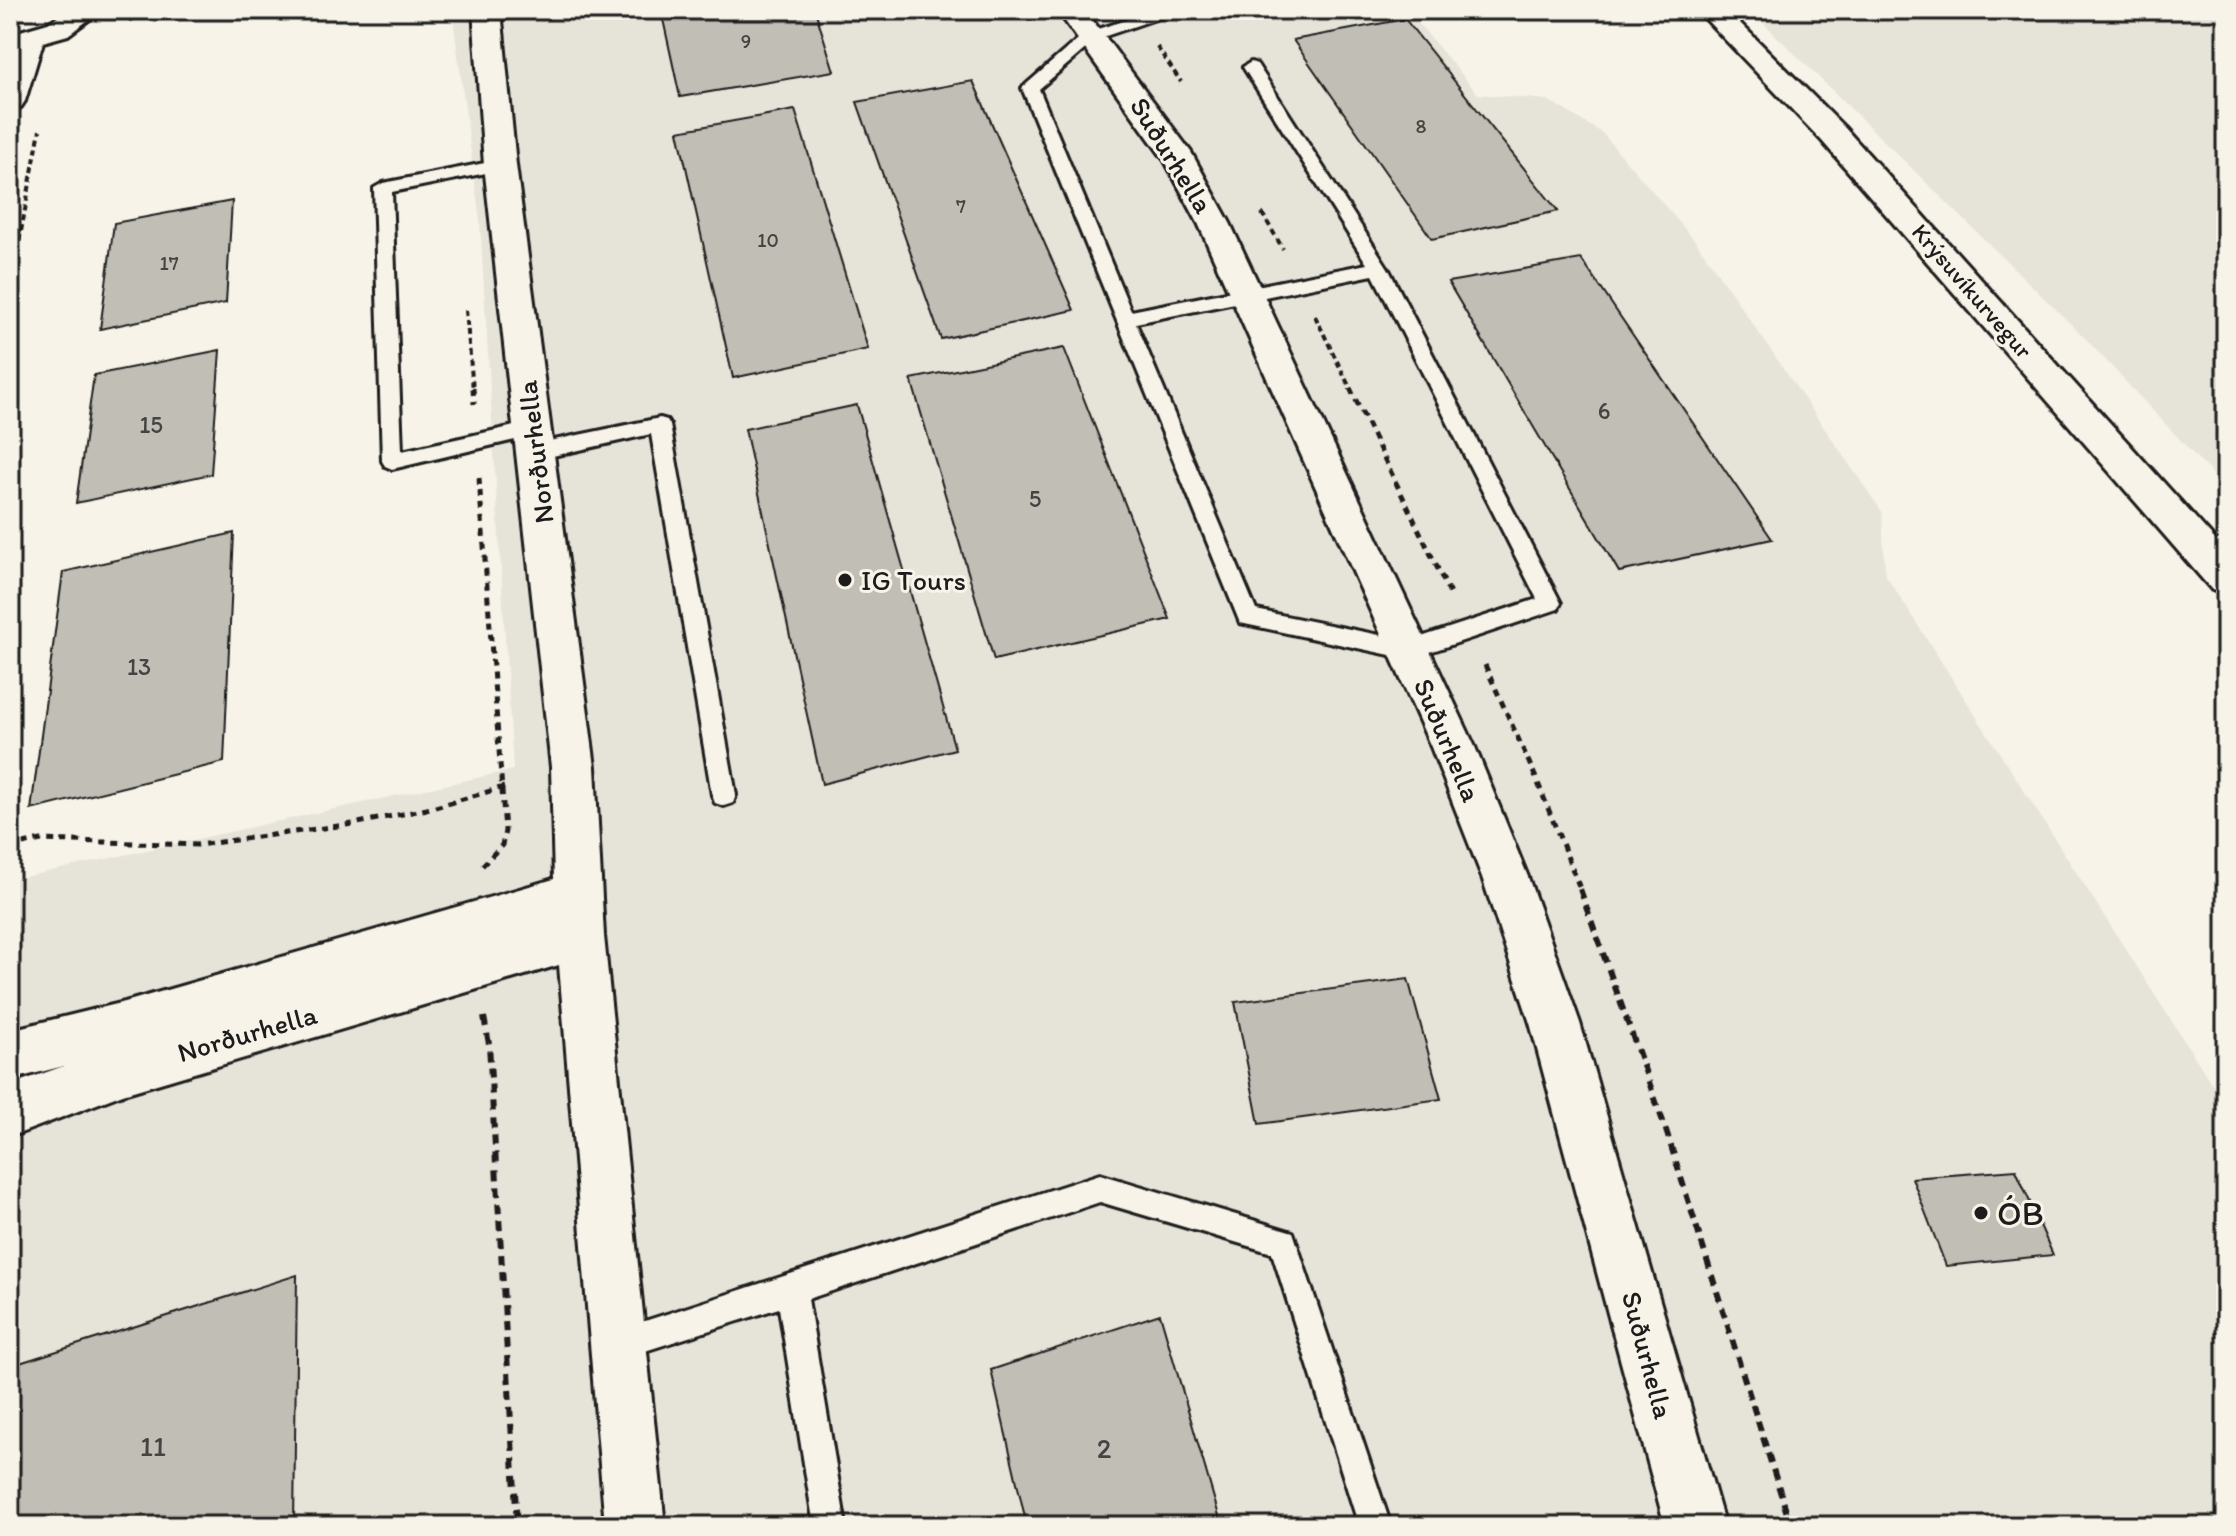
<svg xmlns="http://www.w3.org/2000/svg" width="2236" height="1536" font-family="Itim,sans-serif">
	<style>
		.built { fill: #e6e3d9 }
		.building { fill: #c0beb5; stroke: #1c1c1c; stroke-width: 2 }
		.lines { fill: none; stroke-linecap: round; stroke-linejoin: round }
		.lane-casing { stroke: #1c1c1c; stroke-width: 6 }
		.street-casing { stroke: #1c1c1c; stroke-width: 6 }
		.secondary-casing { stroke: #1c1c1c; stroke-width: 6 }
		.path-far2 { stroke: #1c1c1c; stroke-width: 4; stroke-dasharray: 6 4; stroke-linecap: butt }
		.path-far1 { stroke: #1c1c1c; stroke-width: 5; stroke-dasharray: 7 6; stroke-linecap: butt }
		.path { stroke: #1c1c1c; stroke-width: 6; stroke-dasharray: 10 7; stroke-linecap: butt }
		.lane { fill: #f7f3e8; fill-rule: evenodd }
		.street { fill: #f7f3e8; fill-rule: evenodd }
		.secondary { fill: #f7f3e8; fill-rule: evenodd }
		.poi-dot { fill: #1c1c1c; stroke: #f7f3e8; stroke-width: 3 }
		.labels { text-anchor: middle; stroke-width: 6; stroke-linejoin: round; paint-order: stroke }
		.far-number-label { font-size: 20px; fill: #454442 }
		.far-street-label { font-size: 24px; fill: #1c1c1c; stroke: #f7f3e8 }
		.number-label { font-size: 24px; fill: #454442 }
		.street-label { font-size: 28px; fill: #1c1c1c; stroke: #f7f3e8 }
		.poi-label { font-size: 28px; fill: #1c1c1c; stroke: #f7f3e8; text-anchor: start }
		.near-number-label { font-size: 28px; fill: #454442 }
		.near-poi-label { font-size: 34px; fill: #1c1c1c; stroke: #f7f3e8; text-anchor: start }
	</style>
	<rect width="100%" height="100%" fill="#f7f3e8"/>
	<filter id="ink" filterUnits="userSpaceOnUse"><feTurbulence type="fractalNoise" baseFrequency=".0125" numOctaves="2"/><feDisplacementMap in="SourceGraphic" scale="16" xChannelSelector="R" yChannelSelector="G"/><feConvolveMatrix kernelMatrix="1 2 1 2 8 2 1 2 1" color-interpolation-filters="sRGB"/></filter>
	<g filter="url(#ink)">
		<g class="built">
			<polygon points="452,10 1407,10 1478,94 1548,100 1602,133 1697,243 1882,512 1885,574 2226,1106 2226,1526 10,1526 10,880 513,770 480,221"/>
			<polygon points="1750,10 2226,10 2226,489 2083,336"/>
		</g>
		<g class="building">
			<polygon points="661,10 815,10 834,71 680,97"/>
			<polygon points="1405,19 1558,211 1432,239 1293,40"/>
			<polygon points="973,81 1074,310 941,339 857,102"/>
			<polygon points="795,110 868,349 733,378 678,131"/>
			<polygon points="232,201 226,303 100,329 114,223"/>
			<polygon points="1581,259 1772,539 1619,572 1448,282"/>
			<polygon points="1064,348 1170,619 994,660 911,379"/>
			<polygon points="220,350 211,474 76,503 94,375"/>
			<polygon points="857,405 955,749 822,784 745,429"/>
			<polygon points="234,533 224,762 31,810 63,572"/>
			<polygon points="1408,979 1441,1099 1259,1124 1235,1002"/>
			<polygon points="2016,1170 2053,1255 1946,1266 1912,1178"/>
			<polygon points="297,1275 294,1525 10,1526 10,1366"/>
			<polygon points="1160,1314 1222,1526 1027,1526 991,1370"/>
		</g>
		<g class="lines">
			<defs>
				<g id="lane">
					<path d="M1158 10H1182L1097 39 1039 89 1131 311 1367 264 1243 67 1251 62 1257 64 1388 268 1561 603 1558 609 1409 659 1240 623 1022 88 1085 33ZM1373 275 1537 599 1409 641 1256 610 1136 323Z"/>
					<polygon points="500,160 509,165 506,169 392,192 402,451 532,422 539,424 542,429 539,434 532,436 392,469 385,466 382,461 374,188 383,183"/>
					<polygon points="660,418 667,420 670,425 736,795 733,803 724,806 715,803 712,795 651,434 535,460 528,457 525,452 528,447 535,444"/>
					<polygon points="1100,1174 1293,1232 1391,1526 1359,1526 1272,1253 1100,1202 808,1299 846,1526 814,1526 779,1308 617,1360 606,1356 602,1345 606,1334 617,1330"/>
				</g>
				<g id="street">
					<polygon points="473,10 501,10 516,165 595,767 604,936 665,1526 605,1526 559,965 123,1094 10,1137 10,1085 64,1066 10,1080 10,1030 125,1002 554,879 551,767 484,165"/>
					<polygon points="1057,10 1085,10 1191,152 1230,223 1475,747 1528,877 1580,1023 1725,1526 1665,1526 1530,1023 1482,877 1431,747 1198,223 1165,161"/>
				</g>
				<g id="secondary">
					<polygon points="68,10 102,10 68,35 43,42 25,101 21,107 10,110 10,34 48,23"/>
					<polygon points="1697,10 1727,10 1844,127 2226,552 2226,595 2212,590 1822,141"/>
				</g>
			</defs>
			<use href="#lane" class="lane-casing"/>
			<use href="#street" class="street-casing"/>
			<use href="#secondary" class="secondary-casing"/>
			<g class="path-far2">
				<polyline points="129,20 158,10"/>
				<polyline points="1157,47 1181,82"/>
				<polyline points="1262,213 1283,249"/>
				<polyline points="10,290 40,130"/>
				<polyline points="466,310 473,390"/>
				<polyline points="1315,316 1351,390"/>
			</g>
			<g class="path-far1">
				<polyline points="473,388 474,404"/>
				<polyline points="1350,388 1452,598"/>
				<polyline points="479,478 505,831 502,845 482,866"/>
				<polyline points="1485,665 1536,778 1581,891"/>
				<polyline points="10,847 41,840 198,845 353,824 432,808 504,787"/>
			</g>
			<g class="path">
				<polyline points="1580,889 1665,1127 1791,1526"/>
				<polyline points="484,1017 489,1044 517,1526"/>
			</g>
			<use href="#lane" class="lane"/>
			<use href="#street" class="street"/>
			<use href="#secondary" class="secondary"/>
		</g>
	</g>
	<g class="poi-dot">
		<circle cx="845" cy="580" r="8"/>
		<circle cx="1981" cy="1213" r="8"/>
	</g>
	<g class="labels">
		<g class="far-number-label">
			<text x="746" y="48">9</text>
			<text x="1421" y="133">8</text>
			<text x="961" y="213">7</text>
			<text x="768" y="247">10</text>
			<text x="169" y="270">17</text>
		</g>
		<g class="far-street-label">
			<text transform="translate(1972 291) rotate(49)" y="8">Krýsuvíkurvegur</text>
		</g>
		<g class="number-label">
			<text x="1604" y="419">6</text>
			<text x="151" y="433">15</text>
			<text x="1035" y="507">5</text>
			<text x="139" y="675">13</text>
		</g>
		<g class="street-label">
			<text transform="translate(1172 155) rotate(58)" y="10">Suðurhella</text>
			<text transform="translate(535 452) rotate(-97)" y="10">Norðurhella</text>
			<text transform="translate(1448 740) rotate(67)" y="10">Suðurhella</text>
			<text transform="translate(247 1033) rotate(-16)" y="10">Norðurhella</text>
			<text transform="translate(1648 1355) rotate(75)" y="10">Suðurhella</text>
		</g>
		<g class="poi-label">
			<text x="861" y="590">IG Tours</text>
		</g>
		<g class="near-number-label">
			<text x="153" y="1456">11</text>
			<text x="1104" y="1458">2</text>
		</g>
		<g class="near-poi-label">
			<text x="1997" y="1225">ÓB</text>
		</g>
	</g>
	<rect width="2236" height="1536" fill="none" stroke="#f7f3e8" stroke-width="40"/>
	<rect x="20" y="20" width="2196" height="1496" fill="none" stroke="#1c1c1c" stroke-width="3" filter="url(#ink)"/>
</svg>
